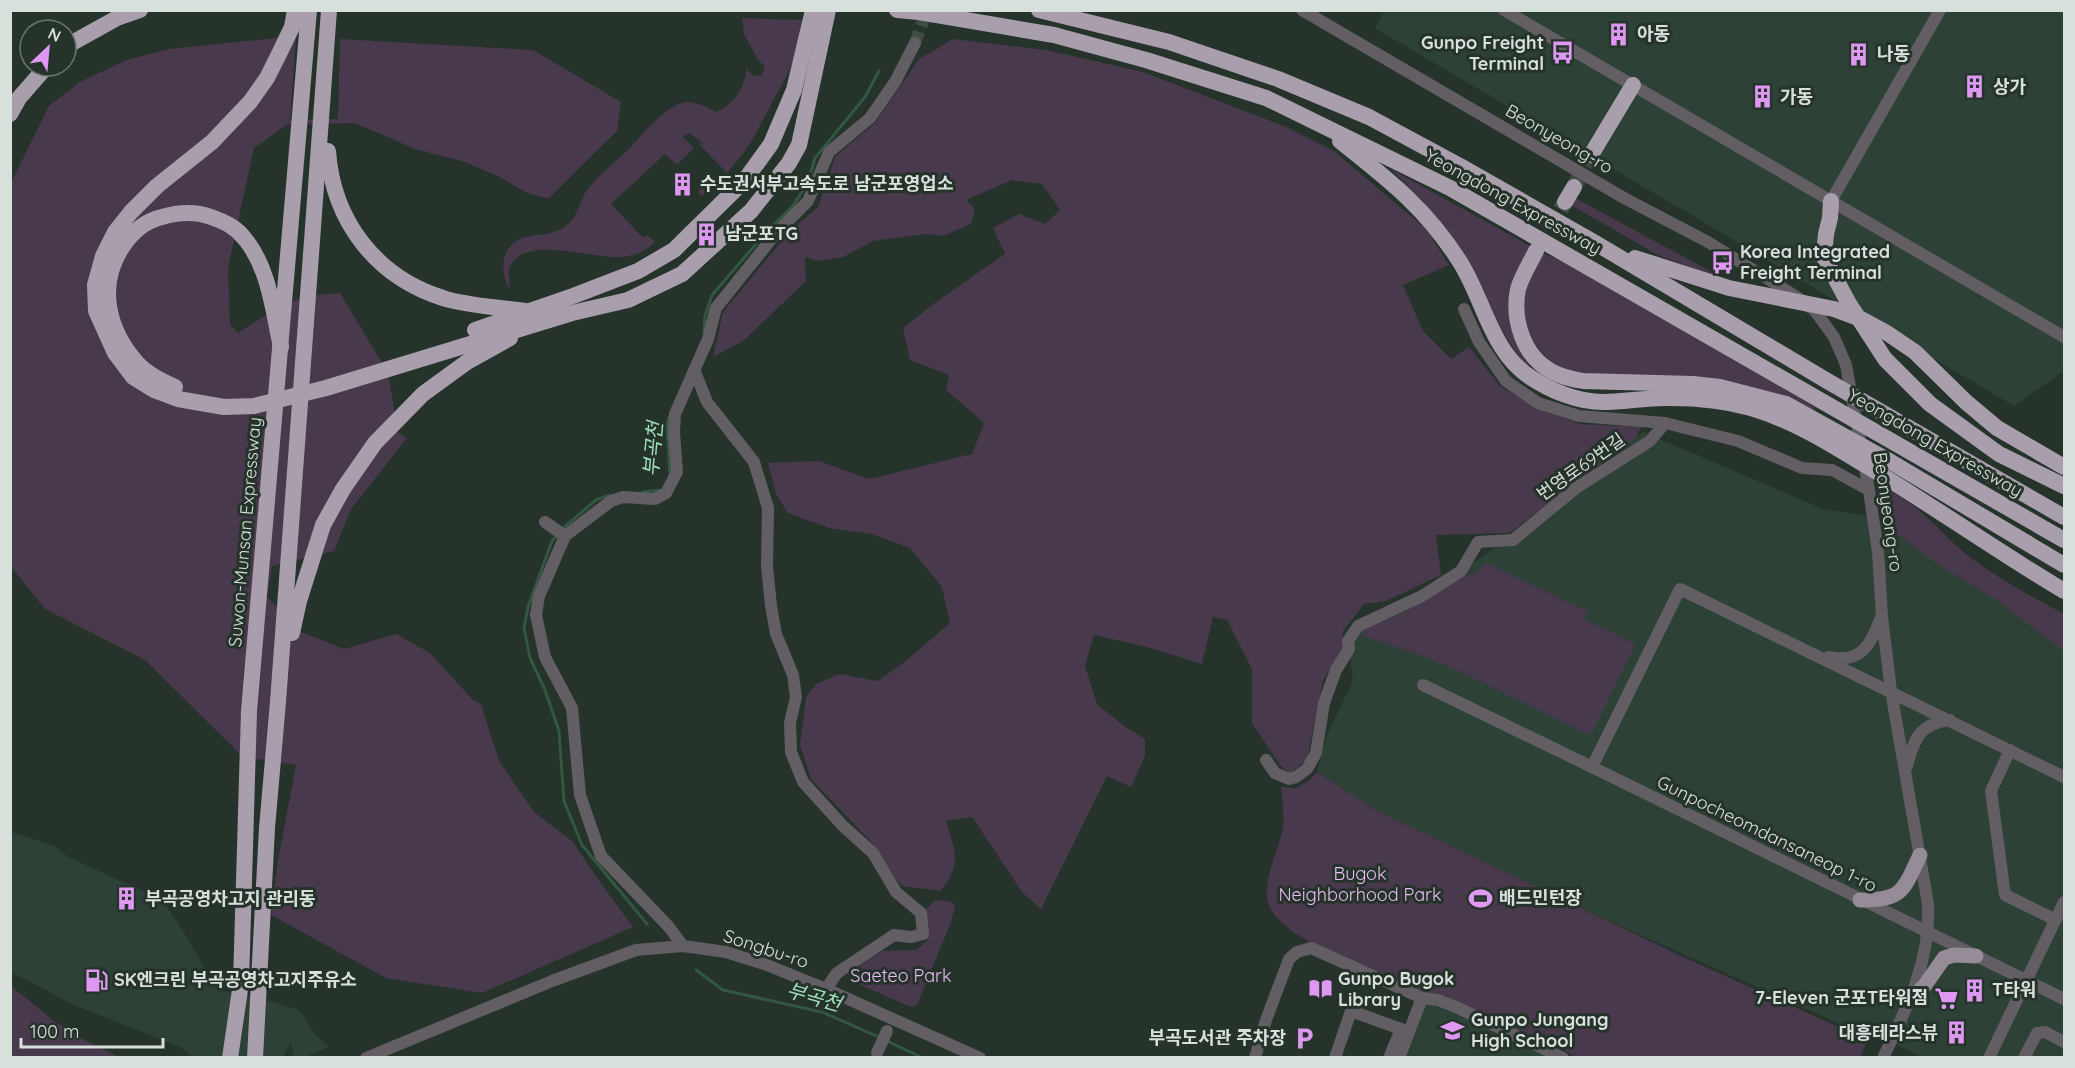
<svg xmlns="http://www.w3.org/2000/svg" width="2075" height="1068" font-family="Quicksand,'Noto Sans KR',sans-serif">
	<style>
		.built { fill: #2d4136 }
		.green { fill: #48394d }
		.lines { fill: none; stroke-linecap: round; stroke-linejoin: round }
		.stream { stroke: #325743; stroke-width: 3 }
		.minor-tunnel { stroke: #404d45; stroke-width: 12; stroke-dasharray: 12 6; stroke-linecap: butt }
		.highway-tunnel { stroke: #404d45; stroke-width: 16; stroke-dasharray: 16 8; stroke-linecap: butt }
		.minor { stroke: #635e64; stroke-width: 12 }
		.major { stroke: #958c98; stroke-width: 15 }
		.highway { stroke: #a99eac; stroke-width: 16 }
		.labels { text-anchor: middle; stroke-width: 6; stroke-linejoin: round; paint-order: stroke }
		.poi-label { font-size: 18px; font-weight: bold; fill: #d8e0db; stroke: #25332b; text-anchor: start }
		.street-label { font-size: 18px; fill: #d8e0db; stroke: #25332b }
		.park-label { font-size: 18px; fill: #e9bef4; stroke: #25332b }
		.water-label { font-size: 20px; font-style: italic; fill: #9fe1bc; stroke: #25332b }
	</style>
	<rect width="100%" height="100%" fill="#25332b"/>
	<g class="built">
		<polygon points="1385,10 2064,11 2064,371 2014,406 1375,28"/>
		<polygon points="1643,432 1823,509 1873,517 1939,564 1998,601 2064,650 2064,1057 1922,1057 1873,1034 1864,1035 1589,912 1374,809 1317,772 1327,735 1353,681 1348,641 1358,626 1461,571 1496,547 1513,540"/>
		<polygon points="10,831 54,846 70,858 161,899 181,927 210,978 223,991 272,1002 299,1010 314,1033 329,1047 305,1057 291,1057 293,1052 291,1042 283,1057 192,1057 182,1048 74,1005 11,972"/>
		<polygon points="1424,1004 1434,1004 1446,1008 1550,1058 1404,1058"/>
	</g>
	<g class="green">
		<path d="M742 18 802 20 796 52 790 69 755 135 743 154 727 173 702 196 698 192 714 176 717 179 725 171 697 142 704 144 689 133 683 137 694 148 677 165 665 154 611 204 643 238 647 235 655 242C646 251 635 256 622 257 595 260 518 231 509 271 508 276 510 284 510 289 503 278 501 263 507 251 520 227 552 243 571 221 578 213 580 202 585 193 596 177 613 164 627 151 641 137 665 104 687 102 697 102 708 108 717 112 734 103 746 87 746 68L752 75 761 76 765 66 759 61 744 34Z"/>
		<polygon points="296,36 290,120 338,119 340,39 533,50 621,102 617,131 548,199 525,192 500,177 465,162 415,149 355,123 288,124 254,148 228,268 230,324 238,333 256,321 304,296 340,293 388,373 398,432 407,438 351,509 334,551 272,566 267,597 299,631 344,649 396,634 430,653 473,700 481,704 499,761 534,812 573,842 597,878 633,927 482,993 386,978 271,915 278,860 296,765 243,757 145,660 45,609 11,567 10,185 49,106 80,82 127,60 169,49"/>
		<path d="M953 39 1046 50 1143 72 1286 127 1334 151 1426 229 1449 265 1403 285 1423 331 1451 359 1469 347 1500 386 1537 408 1580 424 1641 427 1636 438 1509 533 1436 535 1441 575 1386 601 1364 604 1343 631V650L1323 680 1307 759 1290 774 1280 765 1252 723V669L1227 620 1213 617 1202 664 1147 647 1094 635 1085 666 1097 704 1124 726 1145 739V756L1131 787 1107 776 1041 909 1022 892 972 817 946 821C955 851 963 864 940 891L902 886 895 878 876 847 811 779 800 745 806 697 816 684 839 674 878 681 907 660 950 623 942 587 910 548 871 534 829 528 788 513 776 494 768 463 819 461 869 479 972 454 984 423 946 390 949 375 910 360 903 328 936 302 1005 254 993 228 1019 214 1045 224 1060 210 1042 184 1012 180 966 200 975 209 971 224 943 236 926 234 873 241 843 257 817 261 805 257 806 281 743 341 713 357 723 312 791 230 818 207 835 157 875 123 919 59Z"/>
		<path d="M1389 168 1532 247 1512 290 1533 361 1528 366C1498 335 1488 295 1466 259 1446 223 1419 196 1389 168Z"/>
		<polygon points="1575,198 1732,283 1658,255 1571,205"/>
		<path d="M1542 253 1560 260 1815 407 1813 411 1582 375C1560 369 1545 360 1533 341 1512 309 1525 283 1542 253Z"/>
		<path d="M1888 490C1923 507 1938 531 1966 554 1996 578 2031 596 2064 614V651L1998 601 1936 563 1896 533Z"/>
		<polygon points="1486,563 1588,611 1584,619 1634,643 1635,646 1593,731 1587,734 1469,676 1421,655 1363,636 1362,630 1401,614 1461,577 1476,573"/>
		<path d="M1317 772 1374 809 1681 956 1868 1040 1860 1057H1575C1519 1019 1284 959 1268 903 1262 881 1278 852 1282 832 1285 818 1282 800 1281 786L1294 789 1311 779Z"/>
		<polygon points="935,900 949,901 955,905 951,922 917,1005 911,1007 856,983 852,976 856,968 882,951 916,950 927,941 926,910"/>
		<polygon points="11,986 54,1021 88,1042 120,1057 11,1057"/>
	</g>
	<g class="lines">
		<g class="stream">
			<polyline points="704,331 705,316 712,295 769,229 793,206 808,182 815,158 865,97 879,71"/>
			<polyline points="669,417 667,424 670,476"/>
			<polyline points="643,492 660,490"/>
			<polyline points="562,529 596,500 610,495"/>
			<polyline points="558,534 552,541 528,607 524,628 530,658 545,690 559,731 564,801 582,845 647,924"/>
			<polyline points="696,970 723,990 822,1012 881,1038"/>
			<polyline points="887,1041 923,1058"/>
		</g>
		<polyline class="minor-tunnel" points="915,43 927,10"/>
		<g class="highway-tunnel">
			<polyline points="1574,187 1591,155"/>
			<polyline points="1536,251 1565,202"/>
		</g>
		<g class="minor">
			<path d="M1302 10 1624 198 1708 242 1797 297 1815 311 1834 337 1846 365 1869 490 1878 552 1882 616 1891 691 1928 904C1931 960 1907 1008 1883 1058"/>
			<polyline points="1504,10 2064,337"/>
			<polyline points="1831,201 1940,10"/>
			<polyline points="1464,309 1479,342 1506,381 1538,403 1579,416 1665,423 1738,441 1802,468 1832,470 1869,490"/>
			<polyline points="695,372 707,402 754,462 768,508 767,566 771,606 776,634 793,675 796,697 790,723 791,752 803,782 843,826 873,853 896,892 921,913 923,934 911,937 894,935 837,973 826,989"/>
			<polyline points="545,522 565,536"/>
			<path d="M1828 657C1862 664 1871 644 1881 617"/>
			<polyline points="1423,685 1592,767"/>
			<polyline points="2010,750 1991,791 2005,895 2056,920"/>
			<polyline points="1266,760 1275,773 1289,779 1296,777 1307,769 1316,753 1324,703 1336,670 1349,649 1348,641 1358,626 1422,596 1461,571 1478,542 1513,540 1576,488 1650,441 1665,423"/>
			<path d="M1906 769C1914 741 1917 724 1950 720"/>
			<polyline points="2064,777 1680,589 1592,767 2064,999"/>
			<polyline points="683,946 669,927 601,856 580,795 572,708 545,657 536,615 539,596 565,536 611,501 623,497 655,499 666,493 677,472 674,432 675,414 708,339 716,308 777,232 808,201 829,152 870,118 895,82 915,43"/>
			<polyline points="877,1053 887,1031"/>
			<polyline points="366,1058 552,981 636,950 683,946 726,952 767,965 826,989 980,1058"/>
			<polyline points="1255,1058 1266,1020 1289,959 1297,952 1311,948 1422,998 1438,1000 1456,1007 1563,1058"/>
			<polyline points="1335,1058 1351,1011 1401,1029 1389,1058"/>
			<polyline points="1399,1058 1422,998"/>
			<polyline points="1989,1058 2064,902"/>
			<polyline points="2024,1058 2037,1033 2045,1032 2064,1042"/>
		</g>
		<g class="major">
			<path d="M1860 900C1903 900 1903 891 1920 855"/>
			<polyline points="1912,998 1925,985 1944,958 1954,955 1976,956"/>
		</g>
		<g class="highway">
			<polyline points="295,10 292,27 280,52 267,78 250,102 212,142 157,186 131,212 115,232 103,256 95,285 96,311 115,353 133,377 154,390 178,399 224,407 254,406 326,388 572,313 628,300 682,274 751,211 789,163 799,145 828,10"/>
			<polyline points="897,10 919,12 1054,35 1146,60 1266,98 1450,188 2064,540"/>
			<polyline points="1039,10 1169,42 1278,79 1369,117 1460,166 1597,244 1829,382 2064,517"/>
			<polyline points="66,49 72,43 117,18 140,10"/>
			<polyline points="10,114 19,98 47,66"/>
			<path d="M1340 141C1389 180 1426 208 1460 262 1484 300 1491 351 1530 377 1551 391 1578 402 1603 402 1625 402 1648 397 1671 398 1697 398 1726 401 1751 408 1792 420 1829 443 1865 465 1932 505 1997 551 2064 591"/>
			<path d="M328 151C333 221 376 277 443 298 466 306 500 307 525 311"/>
			<polyline points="1591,155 1633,85"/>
			<polyline points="1831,201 1830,218 1826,234 1824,257 1848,302 1885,359 1930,404 1999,454 2064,486"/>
			<polyline points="1565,202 1574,187"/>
			<path d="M1536 251C1530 263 1522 276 1518 289 1512 319 1523 356 1551 371 1561 377 1572 379 1583 381L1693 384 1720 387 1786 404 1891 462 2064 565"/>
			<polyline points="1635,258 1729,288 1834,309 1861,319 1887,333 1915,352 1966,402 1997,428 2064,467"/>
			<polyline points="475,330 573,296 638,271 674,250 745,180 771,144 794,90 813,10"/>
			<path d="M175 387C162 381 147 374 137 363 107 329 97 284 123 246 133 231 145 221 162 217 179 212 194 211 211 217 225 222 236 227 245 239 269 268 273 311 281 347"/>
			<polyline points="292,633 299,601 323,525 343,489 375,443 423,394 467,362 510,338"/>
			<polyline points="230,1058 241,983 249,711 309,10"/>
			<polyline points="255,1058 267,828 278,702 329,10"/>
		</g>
	</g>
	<defs>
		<symbol id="building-bare" viewBox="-9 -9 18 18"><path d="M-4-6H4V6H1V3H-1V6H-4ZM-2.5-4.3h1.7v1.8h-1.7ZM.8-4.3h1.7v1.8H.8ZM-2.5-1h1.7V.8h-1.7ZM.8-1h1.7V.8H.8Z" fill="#df98f1" stroke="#25332b" stroke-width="2.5" paint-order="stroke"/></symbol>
		<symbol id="bus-bare" viewBox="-9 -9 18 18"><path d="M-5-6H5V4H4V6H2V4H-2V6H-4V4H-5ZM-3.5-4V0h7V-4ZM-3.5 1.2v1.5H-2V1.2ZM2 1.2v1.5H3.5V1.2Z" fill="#df98f1" stroke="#25332b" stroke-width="2.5" paint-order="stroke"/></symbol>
		<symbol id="stadium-bare" viewBox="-9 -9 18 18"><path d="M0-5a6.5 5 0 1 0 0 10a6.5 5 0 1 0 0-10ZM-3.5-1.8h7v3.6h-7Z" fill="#df98f1" stroke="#25332b" stroke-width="2.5" paint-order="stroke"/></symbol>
		<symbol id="fuel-bare" viewBox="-9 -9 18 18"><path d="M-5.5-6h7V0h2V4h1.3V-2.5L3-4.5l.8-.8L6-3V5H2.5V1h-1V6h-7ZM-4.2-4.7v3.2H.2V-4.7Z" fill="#df98f1" stroke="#25332b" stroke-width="2.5" paint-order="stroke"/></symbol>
		<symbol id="library-bare" viewBox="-9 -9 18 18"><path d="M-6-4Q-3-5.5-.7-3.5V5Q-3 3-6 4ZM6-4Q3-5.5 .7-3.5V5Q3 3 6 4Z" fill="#df98f1" stroke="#25332b" stroke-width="2.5" paint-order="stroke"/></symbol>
		<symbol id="supermarket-bare" viewBox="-9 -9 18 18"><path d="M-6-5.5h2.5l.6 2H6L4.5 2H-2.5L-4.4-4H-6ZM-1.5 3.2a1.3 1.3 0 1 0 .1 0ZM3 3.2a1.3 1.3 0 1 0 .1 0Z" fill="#df98f1" stroke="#25332b" stroke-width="2.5" paint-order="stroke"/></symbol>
		<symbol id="school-bare" viewBox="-9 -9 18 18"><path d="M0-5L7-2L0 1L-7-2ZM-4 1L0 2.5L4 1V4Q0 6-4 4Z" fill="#df98f1" stroke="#25332b" stroke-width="2.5" paint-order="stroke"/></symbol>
		<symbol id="parking-bare" viewBox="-9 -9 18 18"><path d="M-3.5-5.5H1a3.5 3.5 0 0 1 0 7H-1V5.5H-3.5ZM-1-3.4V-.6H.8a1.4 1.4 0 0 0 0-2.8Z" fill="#df98f1" stroke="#25332b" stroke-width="2.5" paint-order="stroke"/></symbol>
	</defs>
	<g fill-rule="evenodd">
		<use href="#building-bare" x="1602" y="18" width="33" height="33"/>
		<use href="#bus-bare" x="1546" y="36" width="33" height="33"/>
		<use href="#building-bare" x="1842" y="38" width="33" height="33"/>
		<use href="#building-bare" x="1958" y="70" width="33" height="33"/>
		<use href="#building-bare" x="1746" y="80" width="33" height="33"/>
		<use href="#building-bare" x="666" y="168" width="33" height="33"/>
		<use href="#building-bare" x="690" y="218" width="33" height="33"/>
		<use href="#bus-bare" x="1706" y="246" width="33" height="33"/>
		<use href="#stadium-bare" x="1464" y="882" width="33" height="33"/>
		<use href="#building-bare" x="110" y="882" width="33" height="33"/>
		<use href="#fuel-bare" x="80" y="964" width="33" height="33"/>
		<use href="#library-bare" x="1304" y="972" width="33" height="33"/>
		<use href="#building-bare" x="1958" y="974" width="33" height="33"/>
		<use href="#supermarket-bare" x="1930" y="982" width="33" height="33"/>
		<use href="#school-bare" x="1436" y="1014" width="33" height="33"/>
		<use href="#building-bare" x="1940" y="1016" width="33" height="33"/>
		<use href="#parking-bare" x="1288" y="1022" width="33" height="33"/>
	</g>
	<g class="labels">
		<g class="poi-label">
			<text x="1637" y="40">아동</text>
			<text x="1544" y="49" text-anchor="end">Gunpo Freight<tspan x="1544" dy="21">Terminal</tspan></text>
			<text x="1877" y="60">나동</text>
			<text x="1993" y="93">상가</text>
			<text x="1780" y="103">가동</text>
			<text x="700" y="190">수도권서부고속도로 남군포영업소</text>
			<text x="725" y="240">남군포TG</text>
			<text x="1740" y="258">Korea Integrated<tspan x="1740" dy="21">Freight Terminal</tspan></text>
			<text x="1499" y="904">배드민턴장</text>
			<text x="145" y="905">부곡공영차고지 관리동</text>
			<text x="1338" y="985">Gunpo Bugok<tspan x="1338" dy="21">Library</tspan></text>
			<text x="114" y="986">SK엔크린 부곡공영차고지주유소</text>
			<text x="1992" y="996">T타워</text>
			<text x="1928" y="1004" text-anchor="end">7-Eleven 군포T타워점</text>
			<text x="1471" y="1026">Gunpo Jungang<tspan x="1471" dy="21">High School</tspan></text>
			<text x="1938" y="1039" text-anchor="end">대흥테라스뷰</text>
			<text x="1286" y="1044" text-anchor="end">부곡도서관 주차장</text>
		</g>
		<g class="street-label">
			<text transform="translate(1559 139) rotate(30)" y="6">Beonyeong-ro</text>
			<text transform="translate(1513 202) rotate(29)" y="6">Yeongdong Expressway</text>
			<text transform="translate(1935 443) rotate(30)" y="6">Yeongdong Expressway</text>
			<text transform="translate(1581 467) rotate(-35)" y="6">번영로69번길</text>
			<text transform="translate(1888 512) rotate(82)" y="6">Beonyeong-ro</text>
			<text transform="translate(245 532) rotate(-85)" y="6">Suwon-Munsan Expressway</text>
			<text transform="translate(1767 834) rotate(26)" y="6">Gunpocheomdansaneop 1-ro</text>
			<text transform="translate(766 949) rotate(18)" y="6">Songbu-ro</text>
		</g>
		<g class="park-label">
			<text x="1360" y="880">Bugok<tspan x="1360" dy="21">Neighborhood Park</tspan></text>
			<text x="901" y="982">Saeteo Park</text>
		</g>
		<g class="water-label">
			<text transform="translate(653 449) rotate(-85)" y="7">부곡천</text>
			<text transform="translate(814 997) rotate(16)" y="7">부곡천</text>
		</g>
	</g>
	<rect width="2075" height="1068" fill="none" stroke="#d8e0db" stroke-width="24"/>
	<g transform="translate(48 48) rotate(26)"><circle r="28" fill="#25332b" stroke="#6d7871" stroke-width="1.5"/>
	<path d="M0-4.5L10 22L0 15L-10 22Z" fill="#df98f1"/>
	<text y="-9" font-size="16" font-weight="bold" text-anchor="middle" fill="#d8e0db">N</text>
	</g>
	<path d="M21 1038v9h142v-9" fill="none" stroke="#d8e0db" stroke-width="3"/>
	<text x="30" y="1038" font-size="18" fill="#d8e0db" stroke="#25332b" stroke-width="4.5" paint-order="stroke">100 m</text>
</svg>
